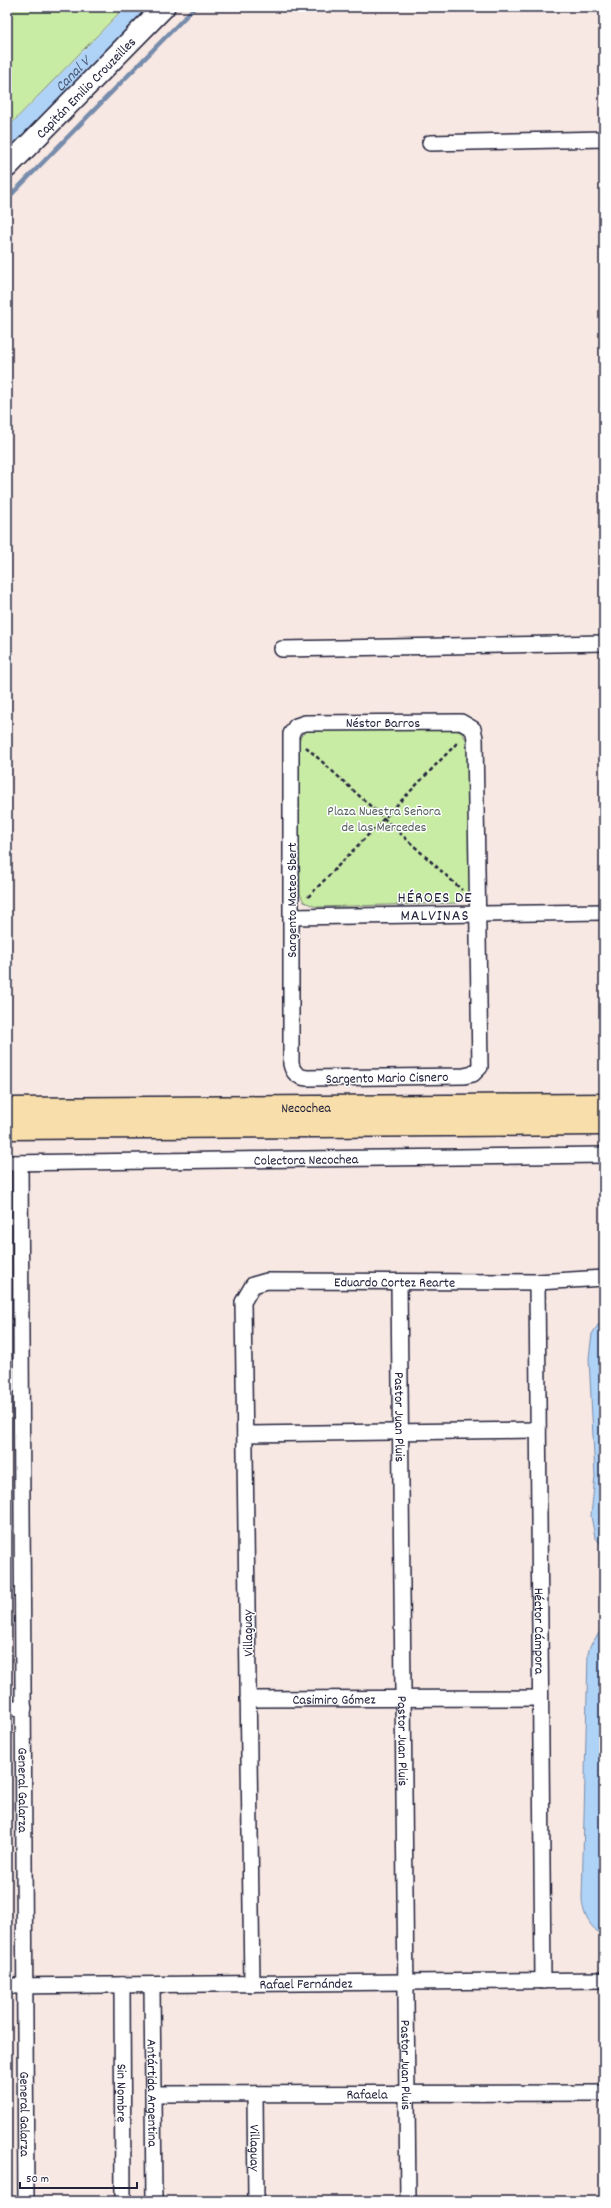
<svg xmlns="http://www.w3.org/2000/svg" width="611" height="2208" font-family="Dekko,sans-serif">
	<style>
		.green { fill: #c9eca5; stroke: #768770 }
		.water { fill: #afd3f7; stroke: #778cac }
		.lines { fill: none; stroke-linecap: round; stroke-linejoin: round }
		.stream { stroke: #778cac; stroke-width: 4.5 }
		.canal { stroke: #afd3f7; stroke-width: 16 }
		.street-casing { stroke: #22223b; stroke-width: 18 }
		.secondary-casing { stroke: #22223b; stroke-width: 24 }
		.primary-casing { stroke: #22223b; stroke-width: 25 }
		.path { stroke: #22223b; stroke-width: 2.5; stroke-dasharray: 4 3; stroke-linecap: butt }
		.street { stroke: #fff; stroke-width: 15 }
		.secondary { stroke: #fff; stroke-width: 21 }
		.primary { stroke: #f8deab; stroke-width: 22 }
		.labels { text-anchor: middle; stroke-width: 3; stroke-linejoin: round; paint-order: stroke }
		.street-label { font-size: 14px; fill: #22223b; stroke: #fff }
		.park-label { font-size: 14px; fill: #545f5b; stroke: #fff }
		.water-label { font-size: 15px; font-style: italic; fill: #4c5773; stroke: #fff }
		.quarter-label { font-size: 16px; letter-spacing: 1px; fill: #22223b; stroke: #fff }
	</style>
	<rect width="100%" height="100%" fill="#f8e8e3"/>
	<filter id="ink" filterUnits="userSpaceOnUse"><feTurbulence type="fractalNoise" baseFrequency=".025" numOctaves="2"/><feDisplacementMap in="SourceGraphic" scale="8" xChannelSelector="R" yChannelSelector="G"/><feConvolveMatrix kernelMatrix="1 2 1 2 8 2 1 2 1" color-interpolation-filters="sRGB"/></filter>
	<g filter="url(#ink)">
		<g class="green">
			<polygon points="7,7 125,7 7,128"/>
			<polygon points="454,729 462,733 467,741 470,891 466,899 458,903 317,907 304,902 300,894 298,745 301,736 308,730"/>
		</g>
		<g class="water">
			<polygon points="604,1320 604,1548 595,1537 591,1516 595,1476 589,1358 592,1334 598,1325"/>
			<path d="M604 1626V1937C590 1927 583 1916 582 1899L588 1654 590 1646Z"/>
		</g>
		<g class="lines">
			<polyline class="stream" points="7,199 195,7"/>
			<path class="canal" id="s1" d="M7 140 137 7"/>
			<defs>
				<g id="street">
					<polyline points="430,143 604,139"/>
					<polyline points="282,649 604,643"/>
					<path d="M461 722 473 729 475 738 480 1067 473 1074 464 1076 307 1078C298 1077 293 1073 291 1064V734L296 726 305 723Z"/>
					<polyline points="291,917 604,912"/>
					<path id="s2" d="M7 1163 604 1155"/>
					<path id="s3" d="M20 1163 26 2201"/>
					<path id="s4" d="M399 1282 408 2201"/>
					<path id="s5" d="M537 1282 543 1981"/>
					<polyline points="245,1434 538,1430"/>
					<path id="s6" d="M248 1699 540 1698"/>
					<polyline points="7,1708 24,1708"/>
					<path id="s7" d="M252 1984 243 1302 253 1285 267 1281 537 1282 604 1278"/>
					<path id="s8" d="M122 1985 123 2201"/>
					<path id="s9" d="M152 1985 154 2201"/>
					<path id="s10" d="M7 1986 604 1980"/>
					<path id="s11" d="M153 2094 604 2093"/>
					<path id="s12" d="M255 2094 256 2201"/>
				</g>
				<g id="secondary">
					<path id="s13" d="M7 167 164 7"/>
				</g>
				<g id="primary">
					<path id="s14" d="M7 1109 604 1105"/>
					<polyline points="7,1128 604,1124"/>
				</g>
			</defs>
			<use href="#street" class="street-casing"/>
			<use href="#secondary" class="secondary-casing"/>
			<use href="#primary" class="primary-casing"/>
			<g class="path">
				<polyline points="306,747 462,890"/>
				<polyline points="308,897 459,741"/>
			</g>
			<use href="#street" class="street"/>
			<use href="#secondary" class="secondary"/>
			<use href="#primary" class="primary"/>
		</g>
	</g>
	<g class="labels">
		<g class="street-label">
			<text dy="5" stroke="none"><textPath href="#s13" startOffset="112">Capitán Emilio Crouzeilles</textPath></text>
			<text x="383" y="727">Néstor Barros</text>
			<text transform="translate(291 900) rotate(-90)" y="5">Sargento Mateo Sbert</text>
			<text transform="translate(387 1077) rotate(-1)" y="5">Sargento Mario Cisnero</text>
			<text dy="5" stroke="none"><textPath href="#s14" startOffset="299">Necochea</textPath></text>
			<text dy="5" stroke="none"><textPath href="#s2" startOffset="299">Colectora Necochea</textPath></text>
			<text dy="5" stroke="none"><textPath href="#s7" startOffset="844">Eduardo Cortez Rearte</textPath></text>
			<text dy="5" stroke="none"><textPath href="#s4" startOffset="135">Pastor Juan Pluis</textPath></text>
			<text dy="5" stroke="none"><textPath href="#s5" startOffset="349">Héctor Cámpora</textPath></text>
			<text transform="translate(247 1633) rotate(-91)" y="5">Villaguay</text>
			<text dy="5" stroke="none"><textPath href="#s6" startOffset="86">Casimiro Gómez</textPath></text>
			<text dy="5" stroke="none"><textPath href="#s4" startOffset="459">Pastor Juan Pluis</textPath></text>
			<text dy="5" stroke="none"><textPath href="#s3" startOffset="627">General Galarza</textPath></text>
			<text dy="5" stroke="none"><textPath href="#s10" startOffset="299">Rafael Fernández</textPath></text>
			<text dy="5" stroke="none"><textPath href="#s4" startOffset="783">Pastor Juan Pluis</textPath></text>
			<text dy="5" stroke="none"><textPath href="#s8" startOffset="108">Sin Nombre</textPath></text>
			<text dy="5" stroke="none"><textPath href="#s9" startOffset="108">Antártida Argentina</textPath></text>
			<text dy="5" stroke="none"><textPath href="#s11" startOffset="214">Rafaela</textPath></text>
			<text dy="5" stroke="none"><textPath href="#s3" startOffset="951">General Galarza</textPath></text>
			<text dy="5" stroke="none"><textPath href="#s12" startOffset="54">Villaguay</textPath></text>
		</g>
		<g class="park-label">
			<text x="384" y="815">Plaza Nuestra Señora<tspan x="384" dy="16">de las Mercedes</tspan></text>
		</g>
		<g class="water-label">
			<text dy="5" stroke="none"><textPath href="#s1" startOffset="93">Canal V</textPath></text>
		</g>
		<g class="quarter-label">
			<text x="435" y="902">HÉROES DE<tspan x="435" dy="18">MALVINAS</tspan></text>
		</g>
	</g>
	<rect width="611" height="2208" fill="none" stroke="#fff" stroke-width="24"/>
	<rect x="12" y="12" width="587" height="2184" fill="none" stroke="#22223b" stroke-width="1.5" filter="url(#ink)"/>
	<path d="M20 2182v6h117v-6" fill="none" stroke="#22223b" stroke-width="2"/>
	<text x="26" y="2182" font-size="12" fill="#22223b" stroke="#ffffff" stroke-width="3" paint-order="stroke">50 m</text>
</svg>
